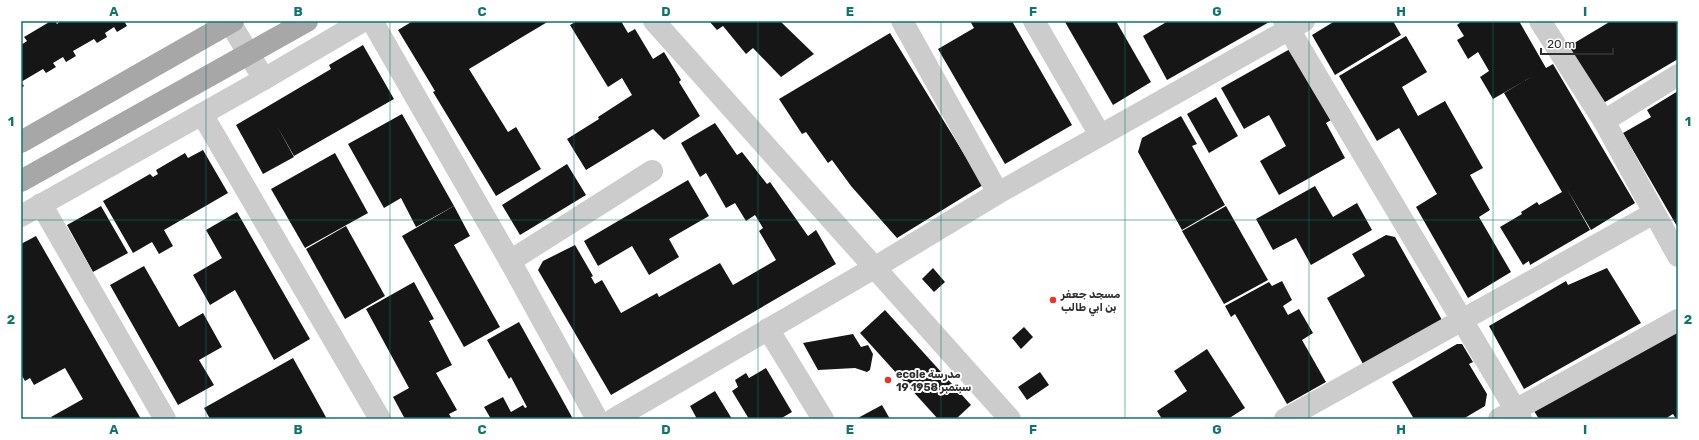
<svg xmlns="http://www.w3.org/2000/svg" width="1699" height="440" font-family="Rubik,Vazirmatn,sans-serif">
	<style>
		.building { fill: #161616 }
		.lines { fill: none; stroke-linecap: round; stroke-linejoin: round }
		.minor { stroke: #ccc; stroke-width: 22 }
		.major { stroke: #a7a7a7; stroke-width: 22 }
		.grid { fill: none; stroke: #0f766e; stroke-width: 1; stroke-opacity: 0.55 }
		.poi-dot { fill: #f33224; stroke: #fff; stroke-width: 1.5 }
		.labels { text-anchor: middle; stroke-width: 4; stroke-linejoin: round; paint-order: stroke }
		.poi-label { font-size: 11px; font-weight: bold; fill: #2f2f2f; stroke: #fff; text-anchor: start }
		.neatline { fill: none; stroke: #0f766e; stroke-width: 1.5 }
		.grid-label { font-size: 13px; text-anchor: middle; font-weight: bold; fill: #0f766e }
	</style>
	<rect width="100%" height="100%" fill="#fff"/>
	<g class="building">
		<polygon points="51,21 55,21 57,24 61,21 124,21 127,26 117,32 114,27 105,33 107,37 97,43 94,39 73,51 76,56 66,62 63,57 53,63 56,67 46,73 43,69 21,82 24,86 21,88 21,45 27,41 24,37"/>
		<polygon points="413,21 549,21 469,69 508,132 516,127 541,169 496,196 433,92 435,91 398,30"/>
		<polygon points="577,21 621,21 628,33 635,29 653,59 664,52 681,80 679,82 700,116 664,140 653,129 586,170 567,139 599,119 598,117 632,95 622,78 608,87 570,25"/>
		<polygon points="709,21 780,21 814,54 781,77 753,48 746,54 723,26 717,30"/>
		<polygon points="970,21 1012,21 1072,125 1005,164 938,49 974,28"/>
		<polygon points="1066,21 1116,21 1151,82 1113,105 1065,22"/>
		<polygon points="1168,21 1271,21 1167,80 1143,36"/>
		<polygon points="1335,21 1393,21 1401,35 1335,75 1312,35"/>
		<polygon points="1460,21 1519,21 1546,68 1553,64 1635,203 1591,230 1567,189 1590,230 1530,265 1529,261 1523,265 1500,227 1522,214 1521,212 1537,202 1539,205 1562,192 1504,93 1531,77 1493,99 1480,77 1489,71 1478,52 1468,59 1457,40 1464,36 1457,25 1461,22"/>
		<polygon points="1611,21 1678,21 1678,59 1600,105 1566,48"/>
		<polygon points="890,33 983,185 897,238 851,186 832,160 828,163 806,132 802,134 779,99"/>
		<polygon points="1406,36 1427,72 1402,87 1418,116 1445,101 1483,168 1470,175 1490,210 1479,217 1511,272 1468,298 1416,207 1437,194 1399,128 1377,141 1339,76"/>
		<polygon points="363,45 394,99 294,156 277,126 294,157 263,174 236,125 331,69 329,65"/>
		<polygon points="1290,49 1331,120 1326,123 1345,158 1279,195 1260,161 1286,146 1269,115 1244,129 1221,88"/>
		<polygon points="1678,91 1678,228 1623,133 1651,117 1647,110"/>
		<polygon points="1216,97 1238,136 1209,153 1187,114"/>
		<polygon points="402,114 454,206 416,227 401,198 384,208 348,144"/>
		<polygon points="1181,116 1197,144 1192,146 1225,205 1182,230 1138,152 1142,138"/>
		<polygon points="715,123 737,155 742,152 767,184 770,182 808,236 816,230 836,264 611,395 538,270 543,261 575,245 593,276 591,277 595,284 602,280 621,313 657,293 659,297 720,263 733,285 776,260 759,231 763,228 755,215 746,221 735,203 726,208 706,173 700,177 681,143"/>
		<polygon points="203,150 228,193 164,230 173,246 159,254 152,242 133,253 103,201 150,174 153,177 158,174 156,170 185,153 188,158"/>
		<polygon points="335,153 368,213 305,248 271,189"/>
		<polygon points="567,164 586,195 520,235 502,205"/>
		<polygon points="688,180 709,216 669,239 679,257 649,275 632,246 598,266 584,241"/>
		<polygon points="1315,186 1333,217 1357,203 1372,230 1311,265 1296,238 1273,250 1256,219"/>
		<polygon points="101,206 128,253 93,272 67,225"/>
		<polygon points="454,206 470,236 454,245 500,327 464,347 402,236"/>
		<polygon points="1226,206 1268,280 1224,304 1182,231"/>
		<polygon points="237,212 310,339 274,360 235,290 210,305 193,275 222,258 206,230"/>
		<polygon points="346,226 385,296 345,319 306,249"/>
		<polygon points="1386,235 1395,237 1442,320 1363,364 1327,298 1365,276 1352,254"/>
		<polygon points="36,236 118,379 141,419 53,419 51,417 83,399 65,368 34,385 30,378 25,381 21,374 21,244"/>
		<polygon points="144,266 179,327 203,313 222,347 199,360 214,385 178,405 110,285"/>
		<polygon points="933,268 945,282 934,292 922,279"/>
		<polygon points="1607,268 1641,323 1524,389 1489,326 1566,281 1568,285"/>
		<polygon points="1282,281 1292,300 1283,306 1288,315 1299,309 1313,333 1302,340 1326,382 1287,404 1235,314 1231,317 1225,306 1269,282 1272,286"/>
		<polygon points="414,282 434,319 429,321 452,365 436,373 457,410 449,414 452,419 405,419 393,397 409,388 366,309"/>
		<polygon points="885,310 971,405 956,419 938,419 860,333"/>
		<polygon points="519,322 557,390 573,419 491,419 484,407 503,397 511,412 523,405 525,408 527,407 511,377 509,379 487,340"/>
		<polygon points="1024,327 1033,337 1021,349 1012,338"/>
		<polygon points="1678,327 1678,419 1676,419 1673,414 1665,419 1539,419 1534,411"/>
		<polygon points="853,334 861,347 868,345 873,354 870,370 867,372 855,368 818,370 803,343"/>
		<polygon points="1457,344 1462,344 1473,362 1469,364 1487,394 1485,406 1463,419 1414,419 1392,382"/>
		<polygon points="1207,349 1245,408 1228,419 1162,419 1157,411 1187,391 1174,371"/>
		<polygon points="293,358 327,419 210,419 204,408"/>
		<polygon points="766,368 792,412 780,419 749,419 732,391 738,387 735,380 746,373 749,378"/>
		<polygon points="1040,372 1049,385 1027,400 1018,387"/>
		<polygon points="715,391 732,419 697,419 690,406"/>
		<polygon points="882,405 890,419 856,419"/>
	</g>
	<g class="lines">
		<g class="minor">
			<polyline points="229,21 264,79"/>
			<polyline points="372,21 510,261 597,419"/>
			<polyline points="654,21 1010,419"/>
			<polyline points="902,21 998,193"/>
			<polyline points="1034,21 1100,135"/>
			<polyline points="1284,21 1521,419"/>
			<polyline points="1540,21 1604,121 1678,256"/>
			<polyline points="202,114 380,419"/>
			<polyline points="1604,121 1678,75"/>
			<polyline points="41,204 165,419"/>
			<polyline points="21,216 264,79 363,21"/>
			<polyline points="510,261 652,171"/>
			<polyline points="768,329 823,419"/>
			<polyline points="614,419 874,268 998,193 1304,21"/>
			<polyline points="1285,419 1654,213"/>
			<polyline points="1499,419 1678,320"/>
		</g>
		<g class="major">
			<polyline points="21,142 233,21"/>
			<polyline points="21,181 307,21"/>
		</g>
	</g>
	<path class="grid" d="M206 21V419M390 21V419M574 21V419M758 21V419M941 21V419M1125 21V419M1309 21V419M1493 21V419M21 220H1678"/>
	<g class="poi-dot">
		<circle cx="1053" cy="300" r="4"/>
		<circle cx="888" cy="380" r="4"/>
	</g>
	<g class="labels">
		<g class="poi-label">
			<text x="1061" y="298">مسجد جعفر<tspan x="1061" dy="13">بن ابي طالب</tspan></text>
			<text x="896" y="378">ecole مدرسة<tspan x="896" dy="13">19 سبتمبر 1958</tspan></text>
		</g>
	</g>
	<rect width="1699" height="440" fill="none" stroke="#ffffff" stroke-width="44"/>
	<path d="M1541 48v6h72v-6" fill="none" stroke="#2f2f2f" stroke-width="2"/>
	<text x="1547" y="48" font-size="12" fill="#2f2f2f" stroke="#ffffff" stroke-width="3" paint-order="stroke">20 m</text>
	<rect x="22" y="22" width="1655" height="396" class="neatline"/>
	<g class="grid-label">
		<text x="114" y="16">A</text>
		<text x="298" y="16">B</text>
		<text x="482" y="16">C</text>
		<text x="666" y="16">D</text>
		<text x="850" y="16">E</text>
		<text x="1033" y="16">F</text>
		<text x="1217" y="16">G</text>
		<text x="1401" y="16">H</text>
		<text x="1585" y="16">I</text>
		<text x="11" y="126">1</text>
		<text x="1688" y="126">1</text>
		<text x="11" y="324">2</text>
		<text x="1688" y="324">2</text>
		<text x="114" y="434">A</text>
		<text x="298" y="434">B</text>
		<text x="482" y="434">C</text>
		<text x="666" y="434">D</text>
		<text x="850" y="434">E</text>
		<text x="1033" y="434">F</text>
		<text x="1217" y="434">G</text>
		<text x="1401" y="434">H</text>
		<text x="1585" y="434">I</text>
	</g>
</svg>
